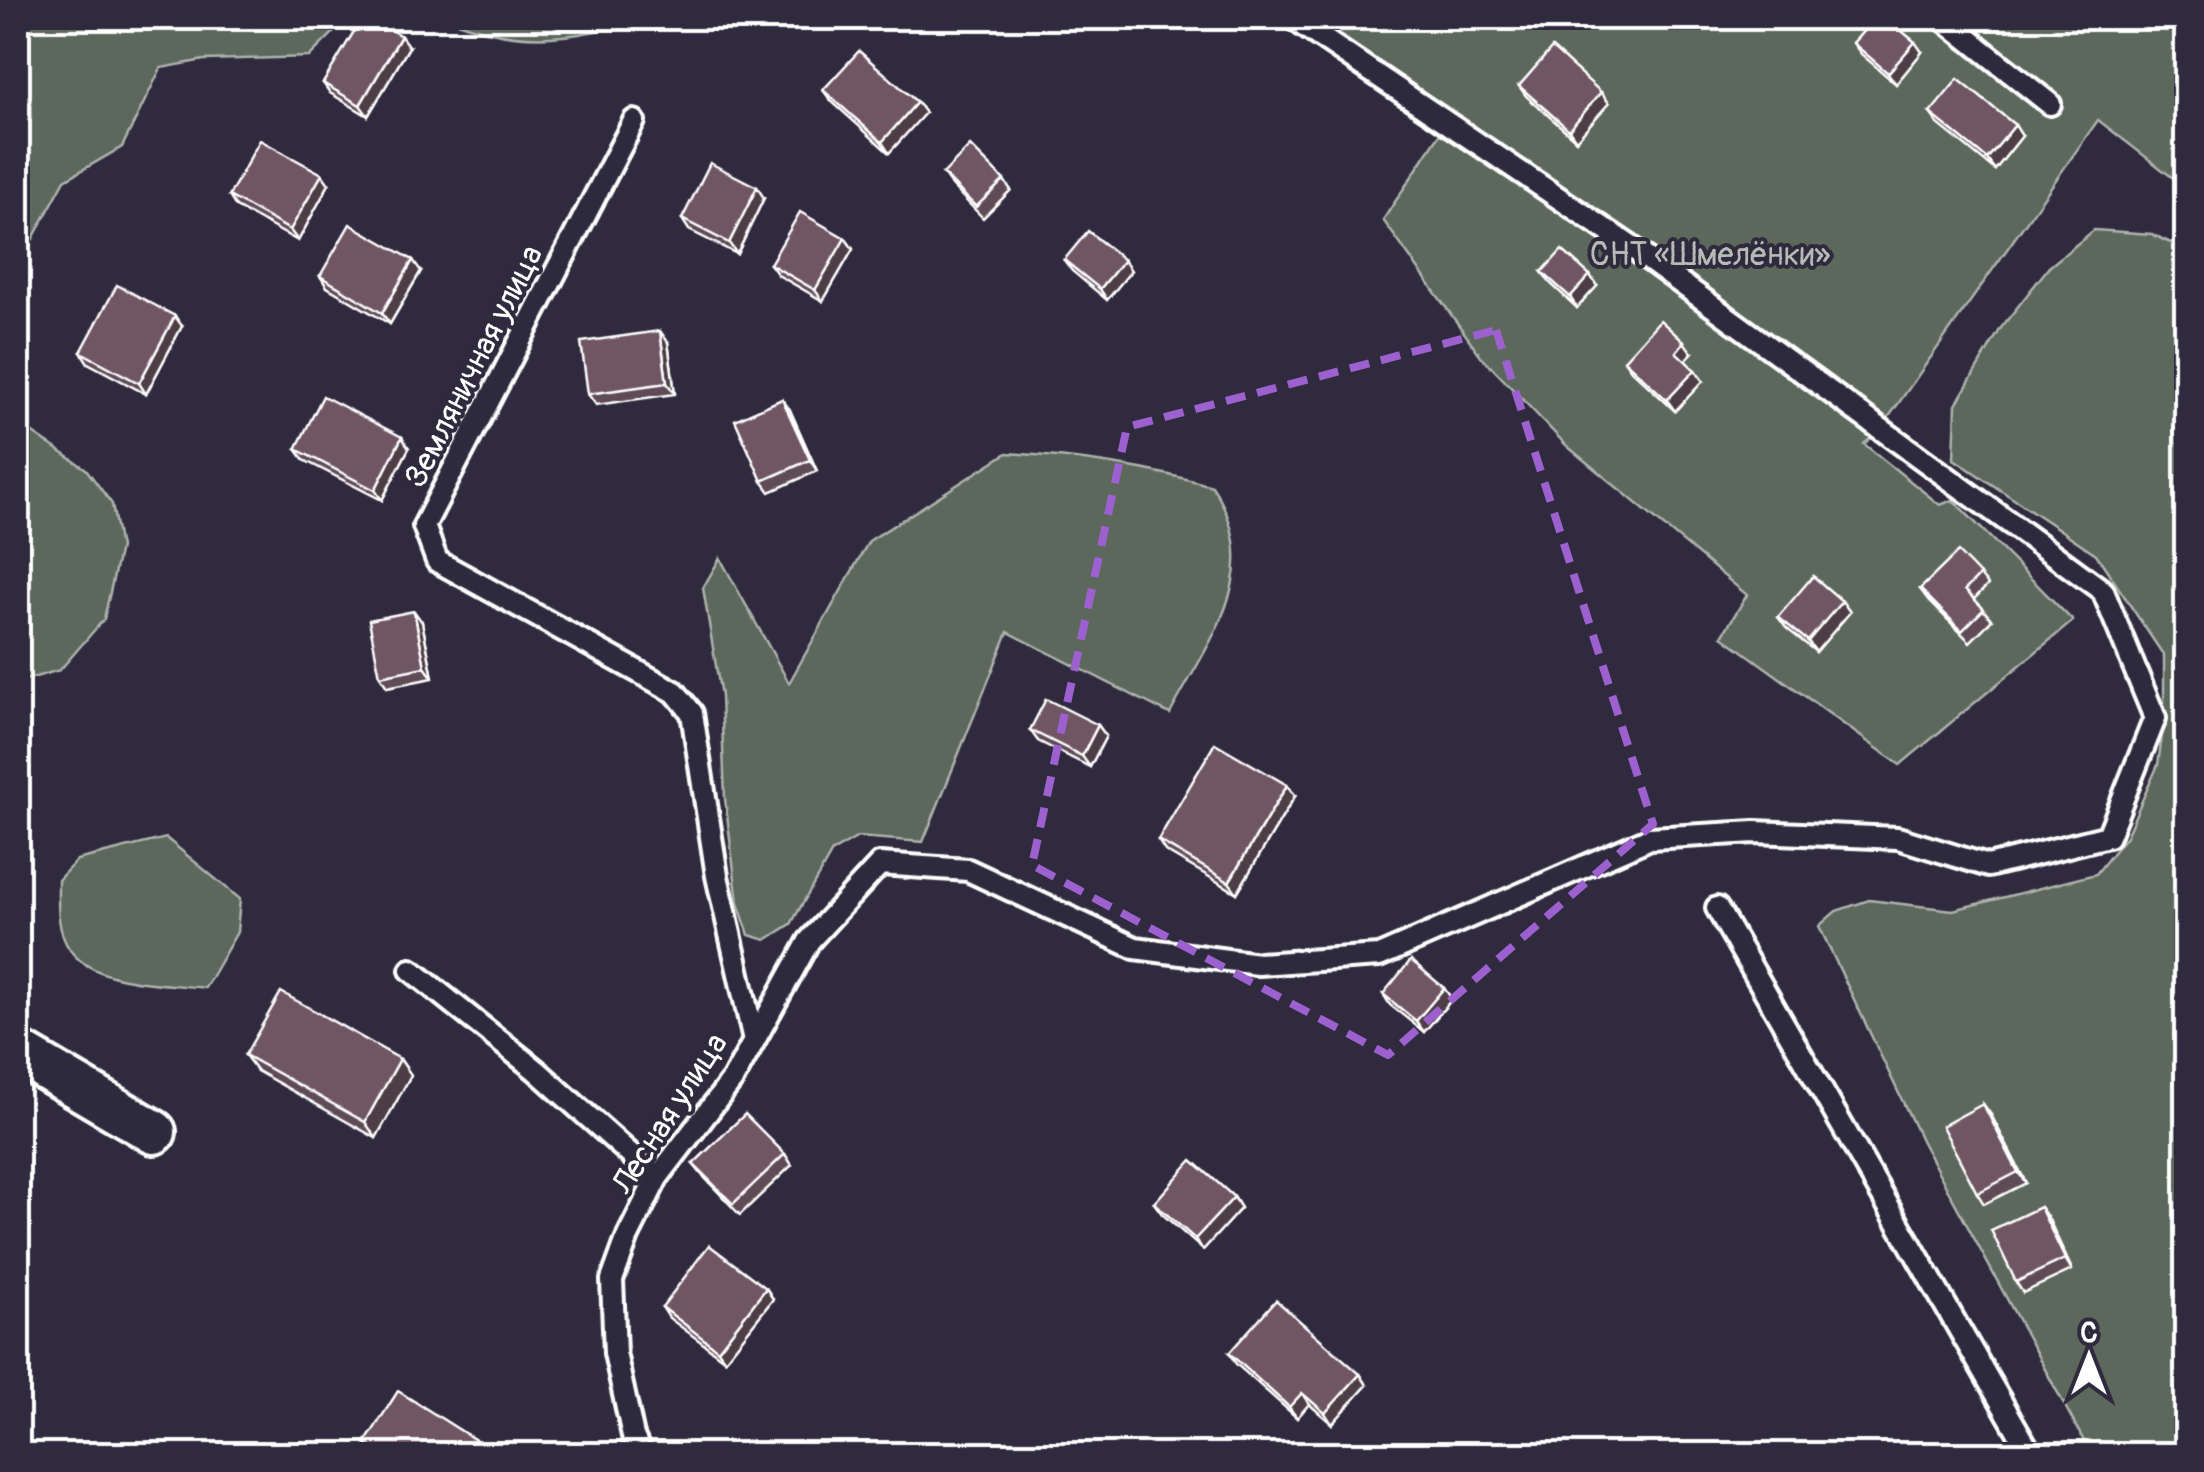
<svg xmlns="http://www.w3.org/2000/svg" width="2204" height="1472" font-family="Pangolin,sans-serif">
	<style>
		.green { fill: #5c675c; stroke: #aeb3ae; stroke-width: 2.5 }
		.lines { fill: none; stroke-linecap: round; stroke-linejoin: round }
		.lane-casing { stroke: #fff; stroke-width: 28 }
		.street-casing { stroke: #fff; stroke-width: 50 }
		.lane { stroke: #2f2a3d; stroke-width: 20 }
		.street { stroke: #2f2a3d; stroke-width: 42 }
		.wall { fill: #5f4b55; stroke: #fff; stroke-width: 2.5 }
		.shaded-wall { fill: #4e3d45; stroke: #fff; stroke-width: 2.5 }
		.building { fill: #6f5763; stroke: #fff; stroke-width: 2.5 }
		.marked { fill: none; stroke: #9c61cf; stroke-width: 8; stroke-dasharray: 20 12; stroke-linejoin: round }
		.labels { text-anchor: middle; stroke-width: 8; stroke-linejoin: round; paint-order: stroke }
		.park-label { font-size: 32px; fill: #b6bbb6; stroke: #2f2a3d }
		.street-label { font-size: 32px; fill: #fff; stroke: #2f2a3d }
	</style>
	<rect width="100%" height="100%" fill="#2f2a3d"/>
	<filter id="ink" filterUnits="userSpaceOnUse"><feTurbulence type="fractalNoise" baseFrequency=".01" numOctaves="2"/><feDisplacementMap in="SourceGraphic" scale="20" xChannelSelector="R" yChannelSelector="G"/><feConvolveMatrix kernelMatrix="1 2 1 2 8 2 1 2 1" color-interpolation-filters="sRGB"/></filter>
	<g filter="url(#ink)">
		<g class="green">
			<polygon points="18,18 407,18 345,21 309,57 204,60 161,68 122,147 65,180 18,266"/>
			<path d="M447 18H664C578 33 532 53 447 18Z"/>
			<polygon points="1292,18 2186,18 2186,188 2098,120 1879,431 1864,444 1940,505 1953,500 2073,621 1900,765 1722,636 1747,595 1567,446 1481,356 1383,220 1447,123"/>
			<polygon points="2094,230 2152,234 2186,250 2186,1454 2091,1454 1922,1142 1819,926 1836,911 1869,900 1953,910 2096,874 2126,836 2158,765 2164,721 2164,656 2096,554 1954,459 1956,404 2001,328 2049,267"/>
			<polygon points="18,423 86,469 112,504 120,548 104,619 60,670 18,682"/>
			<path d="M1007 453C1078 457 1143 466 1212 486 1268 571 1211 636 1170 714L1008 632 923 842 858 837 832 852 791 924 766 940 749 935 738 903 725 799 721 696 703 588 720 558 789 683 869 541Z"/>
			<path d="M166 838 240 899 237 932 205 988C166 983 96 986 70 950 56 931 58 902 58 880L77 860Z"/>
		</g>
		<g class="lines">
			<defs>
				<g id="lane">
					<polyline points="1942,18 2050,104"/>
					<polyline points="634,121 424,526 437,561 675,692 692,713 717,876 753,1036"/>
					<polyline points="1717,908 2031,1454"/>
					<polyline points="411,970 536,1070 657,1178"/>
					<polyline points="641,1454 633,1436 615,1353 612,1280 628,1236 657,1178 733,1079 809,941 880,864 968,870 1135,948 1258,964 1379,956 1650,838 1755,832 1898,838 1988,866 2108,836 2155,718 2103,591 1630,246 1292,18"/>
				</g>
				<polyline id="street" points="18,1052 154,1132"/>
			</defs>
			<use href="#lane" class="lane-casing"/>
			<use href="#street" class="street-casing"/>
			<use href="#lane" class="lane"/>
			<use href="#street" class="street"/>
		</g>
		<g class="wall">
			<polygon points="1853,43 1922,52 1896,84 1861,54"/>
			<polygon points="409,47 368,116 330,93 323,83"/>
			<polygon points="1519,86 1609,103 1576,140 1526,96"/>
			<polygon points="823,90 917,102 925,113 889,153 831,101"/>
			<polygon points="1930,113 2022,136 1995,170 1938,124"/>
			<polygon points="943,174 1004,180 1011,190 983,218 950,184"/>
			<polygon points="329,184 298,241 236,207 229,196"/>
			<polygon points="764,198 737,254 689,230 682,219"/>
			<polygon points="845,238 853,249 823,301 778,275 770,264"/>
			<polygon points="1064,260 1124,260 1131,271 1107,300 1072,271"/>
			<polygon points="421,271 390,324 327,287 320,276"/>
			<polygon points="1542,272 1597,286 1577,308 1550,283"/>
			<polygon points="182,326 146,394 88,363 81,352"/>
			<polygon points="668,342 675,394 596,405 588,394"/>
			<polygon points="1692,353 1685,360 1703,381 1675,411 1631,370 1624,360"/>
			<polygon points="790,410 817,471 770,492 762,481"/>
			<polygon points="402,437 409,448 382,500 304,460 296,449"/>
			<polygon points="1980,575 1988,585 1974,599 1992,620 1970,642 1928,600 1920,589"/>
			<polygon points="1850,612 1816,652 1786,628 1778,617"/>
			<polygon points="422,622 433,678 387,687 380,676"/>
			<polygon points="1098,725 1106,736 1090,767 1038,741 1030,730"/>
			<polygon points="1295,796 1237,893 1165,851 1158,840"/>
			<polygon points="1383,994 1452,999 1424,1032 1390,1005"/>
			<polygon points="245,1055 400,1059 411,1075 376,1138 257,1071"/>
			<polygon points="1983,1104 1991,1115 2026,1183 1984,1204 1977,1193"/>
			<polygon points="785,1154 792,1165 740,1215 701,1174 693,1164"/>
			<polygon points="1234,1197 1241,1208 1203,1250 1162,1214 1154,1203"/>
			<polygon points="2048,1218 2072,1270 2023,1293 2016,1282"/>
			<polygon points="766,1288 773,1299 725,1360 669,1318 662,1307"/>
			<polygon points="1229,1353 1360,1374 1367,1385 1332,1424 1309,1404 1297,1418 1236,1364"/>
			<polygon points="365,1443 493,1451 495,1454 373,1454"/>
		</g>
		<g class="shaded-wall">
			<polygon points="401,36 409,47 368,116 360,105"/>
			<polygon points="1915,42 1922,52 1896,84 1888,73"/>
			<polygon points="1601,92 1609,103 1576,140 1569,130"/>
			<polygon points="917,102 925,113 889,153 882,142"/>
			<polygon points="2015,125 2022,136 1995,170 1987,159"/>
			<polygon points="322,174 329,184 298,241 290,230"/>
			<polygon points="757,187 764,198 737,254 729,243"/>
			<polygon points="845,238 853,249 823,301 815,290"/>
			<polygon points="413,260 421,271 390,324 382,313"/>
			<polygon points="1124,260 1131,271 1107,300 1100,289"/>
			<polygon points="1590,275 1597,286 1577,308 1570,297"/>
			<polygon points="175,316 182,326 146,394 139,383"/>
			<polygon points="660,331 668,342 675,394 667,383"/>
			<polygon points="1684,342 1692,353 1683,363 1676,352"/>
			<polygon points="1695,370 1703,381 1675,411 1667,400"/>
			<polygon points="782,399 790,410 817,471 810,460"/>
			<polygon points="402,437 409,448 382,500 375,490"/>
			<polygon points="1842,601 1850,612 1816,652 1808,641"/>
			<polygon points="414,611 422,622 433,678 425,667"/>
			<polygon points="1098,725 1106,736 1090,767 1082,756"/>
			<polygon points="1287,785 1295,796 1237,893 1229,882"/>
			<polygon points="1444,988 1452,999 1424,1032 1416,1021"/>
			<polygon points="400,1059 411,1075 376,1138 365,1122"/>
			<polygon points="1983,1104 1991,1115 2026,1183 2018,1172"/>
			<polygon points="1234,1197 1241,1208 1203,1250 1195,1239"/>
			<polygon points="2040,1207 2048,1218 2072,1270 2065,1259"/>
			<polygon points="766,1288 773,1299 725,1360 718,1350"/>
			<polygon points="1360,1374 1367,1385 1332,1424 1325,1413"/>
			<polygon points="1302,1393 1309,1404 1297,1418 1289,1407"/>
		</g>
		<g class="building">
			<polygon points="362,18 370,18 401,36 360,105 323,83"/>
			<polygon points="1875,18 1886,18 1915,42 1888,73 1853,43"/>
			<polygon points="1552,48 1601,92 1569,130 1519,86"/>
			<polygon points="859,51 917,102 882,142 823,90"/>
			<polygon points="1958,79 2015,125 1987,159 1930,113"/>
			<polygon points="260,140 322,174 290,230 229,196"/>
			<polygon points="970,146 1004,180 976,207 943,174"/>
			<polygon points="710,163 757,187 729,243 682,219"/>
			<polygon points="800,212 845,238 815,290 770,264"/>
			<polygon points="350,224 413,260 382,313 320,276"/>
			<polygon points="1088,231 1124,260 1100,289 1064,260"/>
			<polygon points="1562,250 1590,275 1570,297 1542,272"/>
			<polygon points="117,285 175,316 139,383 81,352"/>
			<polygon points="1660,320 1684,342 1676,352 1695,370 1667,400 1624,360"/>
			<polygon points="660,331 667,383 588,394 581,342"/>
			<polygon points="323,396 402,437 375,490 296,449"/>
			<polygon points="782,399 810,460 762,481 735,420"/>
			<polygon points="1958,552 1980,575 1965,590 1984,609 1962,631 1920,589"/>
			<polygon points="1813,576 1842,601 1808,641 1778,617"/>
			<polygon points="414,611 425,667 380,676 369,620"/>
			<polygon points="1046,699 1098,725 1082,756 1030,730"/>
			<polygon points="1215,743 1287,785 1229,882 1158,840"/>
			<polygon points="1411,960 1444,988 1416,1021 1383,994"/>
			<polygon points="281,992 400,1059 365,1122 245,1055"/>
			<polygon points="1983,1104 2018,1172 1977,1193 1942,1126"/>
			<polygon points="745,1114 785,1154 733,1204 693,1164"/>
			<polygon points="1192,1160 1234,1197 1195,1239 1154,1203"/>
			<polygon points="2040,1207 2065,1259 2016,1282 1991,1230"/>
			<polygon points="709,1245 766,1288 718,1350 662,1307"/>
			<polygon points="1276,1300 1360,1374 1325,1413 1302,1393 1289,1407 1229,1353"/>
			<polygon points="2186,1309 2186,1322 2181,1312"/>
			<polygon points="398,1391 493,1451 490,1454 383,1454 365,1443"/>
			<polygon points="1047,1441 1069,1454 1039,1454"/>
			<polygon points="2111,1448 2114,1454 2097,1454"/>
		</g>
	</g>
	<path class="marked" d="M1496 330 1653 824 1388 1055 1032 865 1127 427Z"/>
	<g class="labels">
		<g class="park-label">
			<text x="1710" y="265">СНТ «Шмелёнки»</text>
		</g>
		<g class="street-label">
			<text transform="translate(473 366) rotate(-63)" y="11">Земляничная улица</text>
			<text transform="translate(669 1113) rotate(-57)" y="11">Лесная улица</text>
		</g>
	</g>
	<rect width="2204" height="1472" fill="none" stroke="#2f2a3d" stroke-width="60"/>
	<rect x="30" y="30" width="2144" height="1412" fill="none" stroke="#fff" stroke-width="4" filter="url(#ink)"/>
	<g transform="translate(2089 1357)" stroke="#2f2a3d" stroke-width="8" paint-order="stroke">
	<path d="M0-8L18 38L0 25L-18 38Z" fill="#ffffff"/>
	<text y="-15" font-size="28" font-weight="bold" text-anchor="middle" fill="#ffffff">С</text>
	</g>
</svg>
